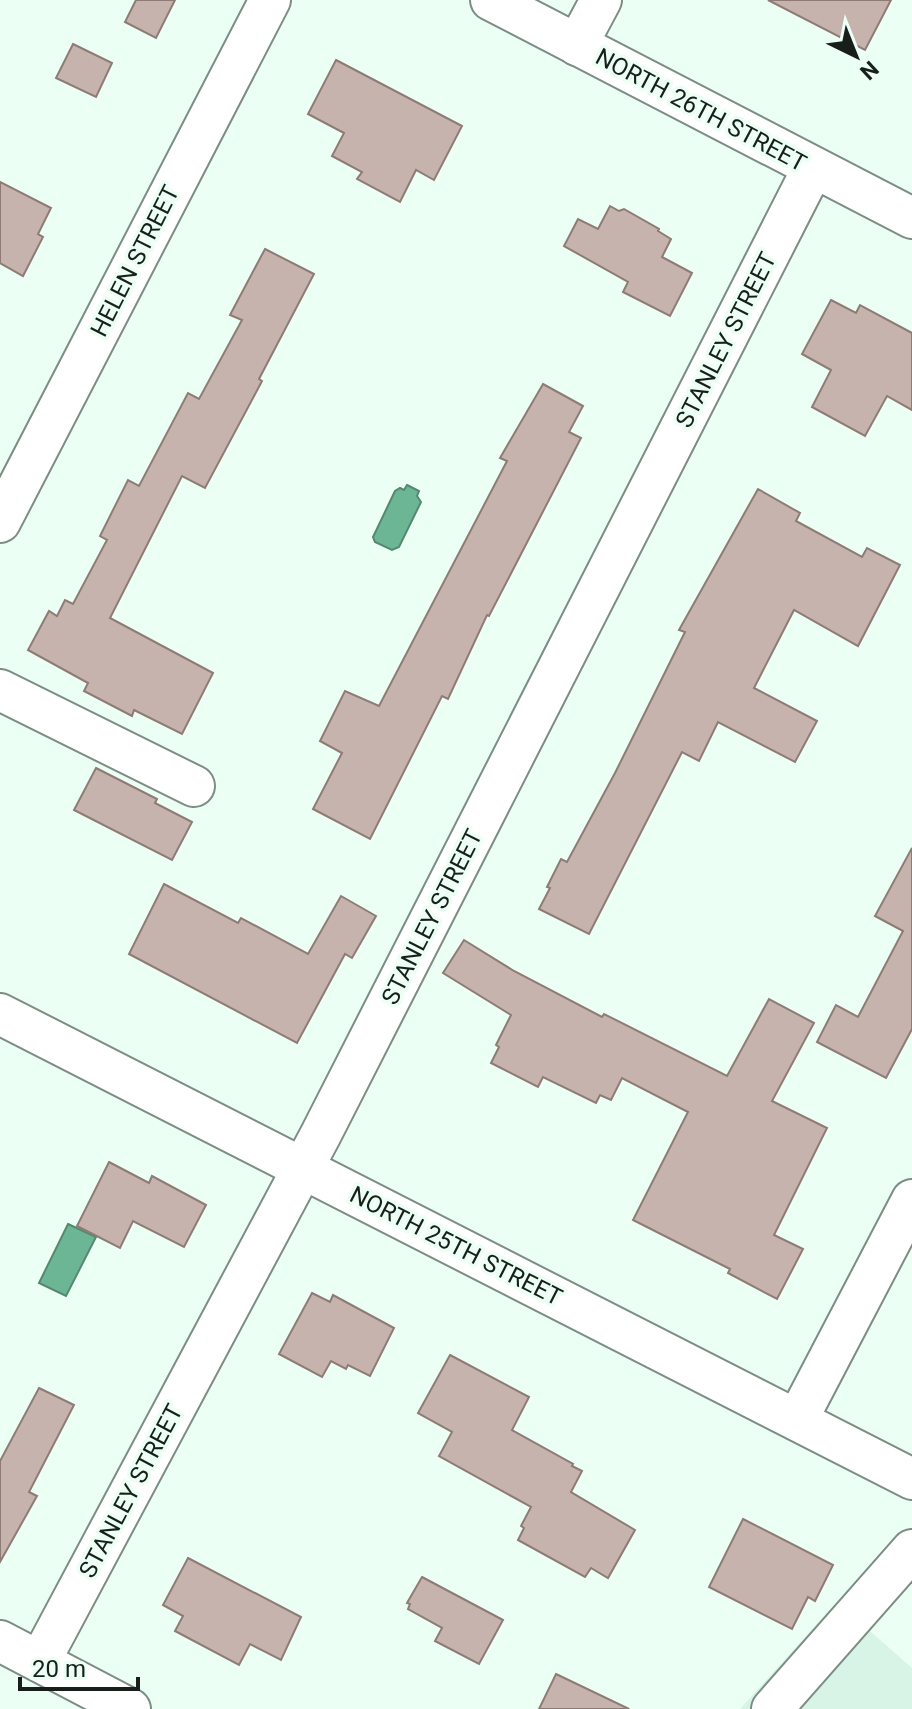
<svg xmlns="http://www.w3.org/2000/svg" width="912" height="1709" font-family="Roboto,sans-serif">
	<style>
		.built { fill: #d8f4e6 }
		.water { fill: #6db695; stroke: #548970; stroke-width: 2 }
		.building { fill: #c7b3ad; stroke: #8e7b76; stroke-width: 2 }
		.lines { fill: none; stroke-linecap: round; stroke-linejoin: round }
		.minor-casing { stroke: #7b8d84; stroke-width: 44 }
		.minor { stroke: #fff; stroke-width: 40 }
		.labels { text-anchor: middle; stroke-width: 7; stroke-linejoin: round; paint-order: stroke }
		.street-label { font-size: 24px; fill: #181f1b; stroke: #ebfff5 }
	</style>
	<rect width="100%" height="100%" fill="#ebfff5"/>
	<polygon class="built" points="837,1602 912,1668 912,1709 740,1709"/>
	<g class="water">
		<polygon points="407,485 419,491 417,496 421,502 399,547 392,550 375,542 373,537 395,491 400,488 404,490"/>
		<polygon points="68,1224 96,1237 66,1296 39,1283"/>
	</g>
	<g class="building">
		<polygon points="136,0 175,0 156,38 125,22"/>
		<polygon points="768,0 891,0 865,50"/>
		<polygon points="73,44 112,63 96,97 56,78"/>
		<polygon points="336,60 462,126 434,180 416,170 400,202 357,179 362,172 332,156 344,133 308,114"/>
		<polygon points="0,182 51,208 38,234 43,237 23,276 0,263"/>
		<polygon points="610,206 619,211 624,209 659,229 658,231 671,239 662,257 692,273 670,316 623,292 628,282 564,246 578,219 598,229"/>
		<polygon points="265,249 314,274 259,379 262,381 205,488 182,476 110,618 213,673 182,734 134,710 132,716 84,691 88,683 28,650 49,611 57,616 65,600 73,604 107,540 100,536 128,480 139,486 188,393 199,399 242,320 230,315"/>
		<polygon points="831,300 856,313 860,305 912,333 912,410 887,396 865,436 812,407 831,370 802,354"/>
		<polygon points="543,384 583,406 569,432 581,438 489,616 487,615 448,699 442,696 370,839 313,809 342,753 320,741 345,691 379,706 507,461 500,458"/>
		<polygon points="758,489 800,513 796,521 862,557 867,548 900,565 858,646 794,610 754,688 817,721 795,762 718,722 699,761 682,752 589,934 539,909 550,888 547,887 561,859 567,862 615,773 685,632 679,630"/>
		<polygon points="96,768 157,799 155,803 192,822 172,860 74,810"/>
		<polygon points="912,848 912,1029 886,1078 817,1042 836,1005 858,1017 903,931 875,916"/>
		<polygon points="164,884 238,923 241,918 308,954 341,896 376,916 352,958 345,954 297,1043 129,954"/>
		<polygon points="464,940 514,971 602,1017 604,1014 727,1076 769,999 814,1023 772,1101 827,1128 774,1235 803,1249 777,1299 728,1273 730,1269 633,1220 688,1112 622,1078 611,1100 600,1095 596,1103 543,1077 538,1087 491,1063 499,1047 496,1045 511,1015 443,973"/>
		<polygon points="109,1162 149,1183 152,1176 206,1205 184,1247 133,1221 120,1248 77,1226"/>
		<polygon points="312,1293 330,1302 333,1295 394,1328 370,1376 348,1365 346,1369 331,1361 322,1377 279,1354"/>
		<polygon points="450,1355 529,1397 512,1430 573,1464 572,1466 582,1471 571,1492 635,1530 608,1578 591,1568 585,1577 518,1540 524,1528 521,1526 531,1507 439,1456 452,1432 418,1413"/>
		<polygon points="39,1388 74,1405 29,1492 37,1496 0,1562 0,1461"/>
		<polygon points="743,1519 833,1565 815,1601 808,1597 792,1629 709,1587"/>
		<polygon points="188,1558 301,1617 281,1660 250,1644 239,1665 175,1631 183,1616 163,1605"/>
		<polygon points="422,1577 503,1620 479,1664 435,1641 442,1628 408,1609 410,1604 407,1603"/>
		<polygon points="556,1674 629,1709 539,1709"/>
	</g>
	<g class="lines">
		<defs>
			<g id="minor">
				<polyline points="491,0 912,218"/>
				<polyline points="577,45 601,0"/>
				<polyline points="0,522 270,0"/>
				<polyline points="0,690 194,786"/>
				<polyline points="0,1014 912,1479"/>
				<polyline points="797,1420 912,1200"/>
				<polyline points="0,1641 130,1709"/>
				<polyline points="40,1661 321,1134 813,168"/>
				<polyline points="772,1709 912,1550"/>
			</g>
		</defs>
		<use href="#minor" class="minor-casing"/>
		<use href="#minor" class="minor"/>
	</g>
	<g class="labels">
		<g class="street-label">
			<text transform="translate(701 110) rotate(28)" y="8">NORTH 26TH STREET</text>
			<text transform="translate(135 261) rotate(-63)" y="8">HELEN STREET</text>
			<text transform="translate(726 340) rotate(-63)" y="8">STANLEY STREET</text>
			<text transform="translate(432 917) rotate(-63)" y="8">STANLEY STREET</text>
			<text transform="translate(456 1246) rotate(27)" y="8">NORTH 25TH STREET</text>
			<text transform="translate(131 1491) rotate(-62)" y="8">STANLEY STREET</text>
		</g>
	</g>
	<g transform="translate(856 56) rotate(137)" stroke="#ebfff5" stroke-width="6" paint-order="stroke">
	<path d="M0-6L14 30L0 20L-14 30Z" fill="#181f1b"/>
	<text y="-12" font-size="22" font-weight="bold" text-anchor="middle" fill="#181f1b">N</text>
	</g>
	<path d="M20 1677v12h118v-12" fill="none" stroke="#181f1b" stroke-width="4"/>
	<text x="32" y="1677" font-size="24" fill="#181f1b" stroke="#ebfff5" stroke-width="6" paint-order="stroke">20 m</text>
</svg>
